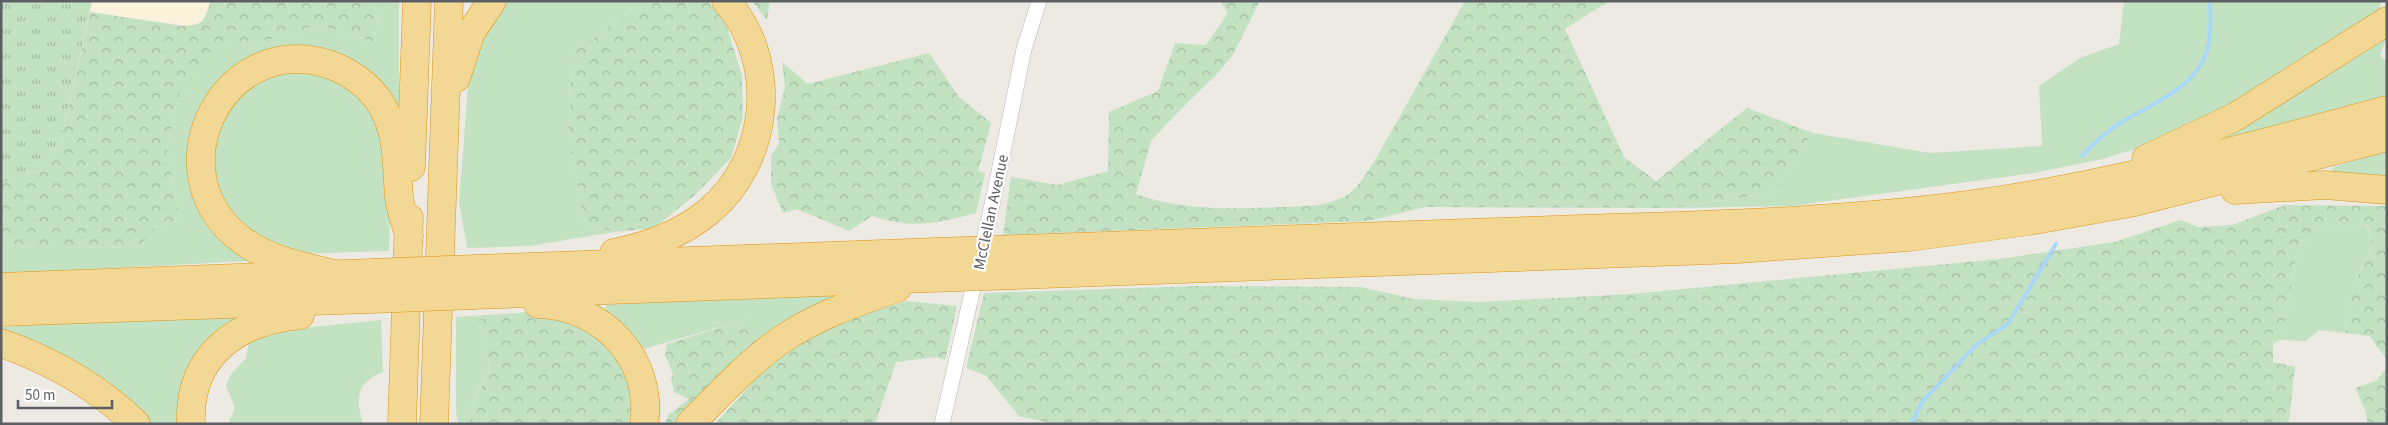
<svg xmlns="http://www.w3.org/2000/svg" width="2388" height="425" font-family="'Source Sans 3',sans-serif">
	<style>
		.commercial { fill: #faf2db }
		.grass { fill: #c3e2c2 }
		.forest { fill: url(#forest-crowns) }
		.park { fill: url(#park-tufts) }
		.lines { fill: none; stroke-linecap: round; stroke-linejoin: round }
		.stream { stroke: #a9d8f7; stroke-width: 4 }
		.street-casing { stroke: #b1b4b7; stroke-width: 16 }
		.highway-casing { stroke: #db9515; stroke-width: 29 }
		.street { stroke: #fff; stroke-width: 15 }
		.highway { stroke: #f3d794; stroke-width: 28 }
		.highway-bridge-casing { stroke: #db9515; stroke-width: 29; stroke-linecap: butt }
		.highway-bridge { stroke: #f3d794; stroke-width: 28 }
		.labels { text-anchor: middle; stroke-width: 4.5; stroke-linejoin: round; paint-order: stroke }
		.street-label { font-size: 16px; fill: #5c5f63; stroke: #fff }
	</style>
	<defs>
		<pattern id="forest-crowns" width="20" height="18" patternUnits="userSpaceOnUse" patternTransform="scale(1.25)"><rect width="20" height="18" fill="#c3e2c2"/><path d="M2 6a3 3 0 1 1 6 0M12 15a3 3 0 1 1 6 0" fill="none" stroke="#a2baa1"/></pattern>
		<pattern id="park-tufts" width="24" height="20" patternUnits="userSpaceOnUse" patternTransform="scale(1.25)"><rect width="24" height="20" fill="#c3e2c2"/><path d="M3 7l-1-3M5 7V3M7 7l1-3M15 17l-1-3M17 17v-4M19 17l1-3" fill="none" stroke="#a2baa1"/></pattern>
	</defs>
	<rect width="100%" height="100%" fill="#edeae3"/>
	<polygon class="commercial" points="92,1 211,1 204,21 191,26 90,12"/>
	<g class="grass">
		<polygon points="378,1 399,1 399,118 374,84 279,56 193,136 230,240 249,261 1,274 1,245 57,248 140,247 156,227 180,219 167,148 178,96 226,48 291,35 310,27 324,26 375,43"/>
		<polygon points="502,1 645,1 573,53 568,131 584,222 614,232 530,246 467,248 459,202 470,61"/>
		<polygon points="2124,1 2381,1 2379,12 2364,27 2191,127 2151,144 2103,159 2034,173 1791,206 1672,208 1773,193 1813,133 1930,153 2042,146 2039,86 2080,58 2119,44"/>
		<polygon points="2387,36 2380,56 2387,61 2387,95 2217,141 2214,138"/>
		<polygon points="272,72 338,76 375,107 391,163 389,251 294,254 265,246 217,197 212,133 220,112"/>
		<polygon points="2387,150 2387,181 2333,173 2332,170 2334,167"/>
		<path d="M2366 224 2373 245 2354 284 2345 333 2319 330 2306 341 2280 340C2283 326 2288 312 2290 298 2295 265 2292 257 2314 229Z"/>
		<path d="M851 292 681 424H674L704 390 753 351 746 319 641 350C653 374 665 395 659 424H652L604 313 606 305 681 300H733Z"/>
		<path d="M531 312 568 318 613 348 630 374 635 424H628L631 413 478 320C482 331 491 358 488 369 483 387 467 404 470 424H458L456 411V317Z"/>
		<polygon points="247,315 184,424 147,424 1,332 1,327 19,326"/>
		<path d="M381 320 383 372C355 383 356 399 363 424H228L235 408 226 386 231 374 246 358 249 340 283 330Z"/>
	</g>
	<g class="forest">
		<path d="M211 1H378L375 43 324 26 310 27 291 35 227 48 178 96 167 148 180 219 156 227 140 247 57 248 1 245V183L35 171 60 146 90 12 182 26C206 25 203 21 211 1Z"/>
		<polygon points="645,1 708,1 726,24 742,76 743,116 731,158 695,195 654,228 614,232 584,222 568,131 573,53"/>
		<polygon points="752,1 770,1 767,20"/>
		<path d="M1220 1H1260L1232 56 1217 74 1181 109 1151 141 1136 194C1183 211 1231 209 1280 207 1302 206 1324 207 1344 197 1357 190 1366 174 1374 162L1465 1H1609L1565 29 1624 157 1656 181 1747 108 1813 133 1773 193 1672 208 1425 207 1369 221 1003 235 1011 177 1057 185 1108 171 1109 112 1158 91 1175 43 1206 45 1228 13Z"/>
		<path d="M929 53 959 97 991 123 978 171 985 173 976 213C936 224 912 229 872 216L849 231 797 209 783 213 771 184V156L779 144 777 119 785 87 782 62 808 84Z"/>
		<path d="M2285 205 2387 206V360L2370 336 2345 333 2354 284 2373 246 2367 224 2314 229C2292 257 2295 265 2290 298 2288 312 2283 326 2280 340L2273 344V362L2295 367 2289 421 2287 424H1055L1019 416 985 375 966 368 984 293 1196 286 1361 287 1414 299 1479 302 1631 294 1999 259 2115 242 2181 220 2198 227 2232 225Z"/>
		<polygon points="907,301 957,306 945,360 936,357 896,362 875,424 715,424 772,361 830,324"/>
		<path d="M509 315C541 320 579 324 605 345 612 350 617 364 621 372 630 387 633 406 628 424H470C467 404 484 387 488 369 491 358 482 331 478 320Z"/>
		<polygon points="746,319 758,333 759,342 753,351 704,390 674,424 665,424 668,415 689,399 674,392 671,379 673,374 665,355 667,344"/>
		<polygon points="2387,367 2387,424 2368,424 2364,407 2355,388 2376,381"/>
	</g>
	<polygon class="park" points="1,1 92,1 60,146 35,171 1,183"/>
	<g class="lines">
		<g class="stream">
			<path d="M2082 156C2092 145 2104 133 2117 125 2149 104 2197 90 2208 47 2212 33 2210 16 2210 1"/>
			<polyline points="1911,424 1922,402 1976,345 2008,324 2056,244"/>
		</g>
		<defs>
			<polyline id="street" points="942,424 994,196 1024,49 1039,1"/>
			<g id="highway">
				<polyline points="456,78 471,32 492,1"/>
				<polyline points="2146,159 2235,117 2387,21"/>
				<polyline points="411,167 417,1"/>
				<polyline points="2235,190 2325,185 2387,190"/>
				<path d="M1020 249C1198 243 1376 237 1554 230 1692 225 1831 223 1968 205 2111 186 2248 147 2387 110"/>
				<path d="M614 253C648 246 680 235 708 212 770 161 780 62 726 1"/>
				<polyline points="475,269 936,252"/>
				<path d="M335 274C304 267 269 260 243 241 152 175 221 31 328 64 349 71 369 85 381 104 399 134 396 163 399 196 400 209 406 223 409 236"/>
				<polyline points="1015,275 1738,249 1909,237 2029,221 2135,202 2387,137"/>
				<polyline points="1,287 372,273"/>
				<polyline points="474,295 930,278"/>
				<path d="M538 304C602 305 654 359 644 424"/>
				<polyline points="1,312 371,299"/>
				<path d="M1 343C52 361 97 386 136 424"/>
				<path d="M191 424C188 355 237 321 300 315"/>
				<polyline points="402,424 409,218"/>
				<polyline points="434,424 449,1"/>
				<path d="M690 424C719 395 747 364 781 340 816 316 857 302 897 288"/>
			</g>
		</defs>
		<use href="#street" class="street-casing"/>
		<use href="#highway" class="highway-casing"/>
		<use href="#street" class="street"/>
		<use href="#highway" class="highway"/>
		<defs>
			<g id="highway-bridge">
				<polyline points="936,252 1020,249"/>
				<polyline points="372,273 475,269"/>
				<polyline points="930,278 1015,275"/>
				<polyline points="371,299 474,295"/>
			</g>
		</defs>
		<use href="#highway-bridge" class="highway-bridge-casing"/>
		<use href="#highway-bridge" class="highway-bridge"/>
	</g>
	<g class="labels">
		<g class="street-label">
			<text transform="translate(990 212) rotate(-78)" y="6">McClellan Avenue</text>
		</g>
	</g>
	<rect width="2388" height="425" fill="none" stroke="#5c5f63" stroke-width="5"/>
	<path d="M18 400v8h94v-8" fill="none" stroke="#5c5f63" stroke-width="2.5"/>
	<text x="25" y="400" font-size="15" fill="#5c5f63" stroke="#ffffff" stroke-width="4" paint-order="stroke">50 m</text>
</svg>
